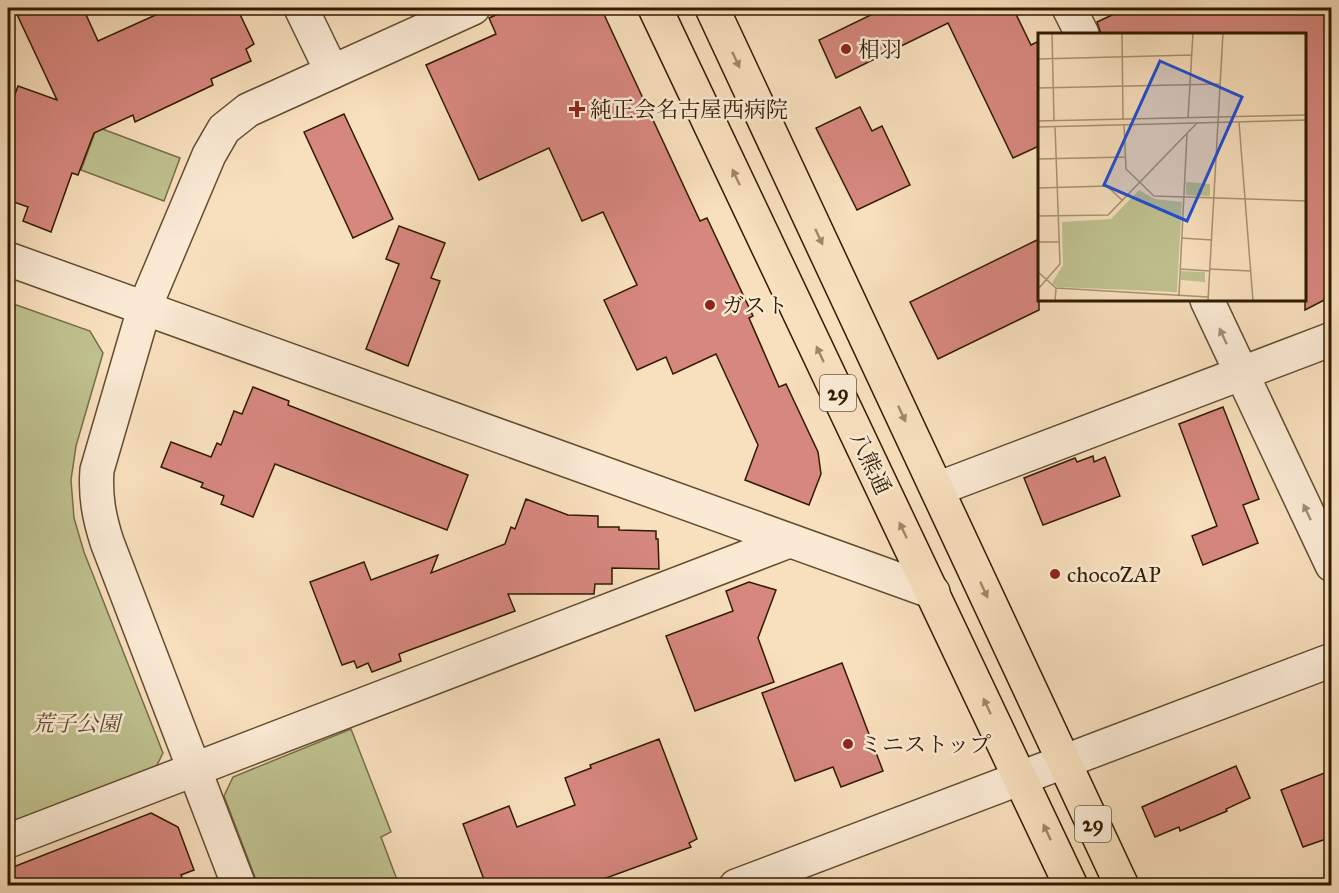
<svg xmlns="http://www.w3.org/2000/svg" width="1339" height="893" font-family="'IM FELL Great Primer','Noto Serif JP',serif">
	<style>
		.green { fill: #bfc18f; stroke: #786e48; stroke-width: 1.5 }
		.building { fill: #d6877e; stroke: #311c00; stroke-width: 1.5 }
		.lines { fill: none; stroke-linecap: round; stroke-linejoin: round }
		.minor-casing { stroke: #634d2f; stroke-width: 36 }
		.major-casing { stroke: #311c00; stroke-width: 36 }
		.minor { stroke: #faead4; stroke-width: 33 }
		.major { stroke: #f8dfbd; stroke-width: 33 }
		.oneway { fill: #9e8768 }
		.oneway2 { fill: #a08d75 }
		.poi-dot { fill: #8f2418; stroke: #faead4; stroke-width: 2 }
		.labels { text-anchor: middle; stroke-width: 5; stroke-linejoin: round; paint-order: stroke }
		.shield { fill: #faead4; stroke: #6d5a40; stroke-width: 1.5 }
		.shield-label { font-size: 21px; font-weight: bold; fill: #311c00 }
		.poi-label { font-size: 22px; fill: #311c00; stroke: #faead4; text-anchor: start }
		.street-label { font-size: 22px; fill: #311c00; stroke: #faead4 }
		.park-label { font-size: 22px; font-style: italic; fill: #5c4e2b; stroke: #faead4 }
		.inset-road { fill: none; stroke: #a89171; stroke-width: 1.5 }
		.view { fill: #1d4ed8; fill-opacity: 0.15; stroke: #1d4ed8; stroke-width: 3 }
		.inset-edge { fill: none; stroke: #311c00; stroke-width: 3 }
	</style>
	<rect width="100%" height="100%" fill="#f8dfbd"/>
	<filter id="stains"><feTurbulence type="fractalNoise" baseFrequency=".00333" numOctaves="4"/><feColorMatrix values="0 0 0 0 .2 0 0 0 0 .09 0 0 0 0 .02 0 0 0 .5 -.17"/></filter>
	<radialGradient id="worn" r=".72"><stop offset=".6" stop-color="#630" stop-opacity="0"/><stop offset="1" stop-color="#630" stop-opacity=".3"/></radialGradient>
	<g class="green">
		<polygon points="97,127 180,158 164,201 81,170"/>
		<polygon points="8,302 90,331 103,353 76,446 71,480 74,518 84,552 163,753 156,767 8,824"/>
		<polygon points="351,729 391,832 381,837 399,885 258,885 224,796 233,777"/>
	</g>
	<g class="building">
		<polygon points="14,8 83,8 98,41 171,8 237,8 254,44 246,49 251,61 211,79 213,85 135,122 133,115 94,133 78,175 72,173 51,232 23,221 28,207 8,200 8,113 18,86 57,100"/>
		<polygon points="512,8 601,8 700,221 707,218 753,316 749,318 779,387 786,384 818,452 821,474 809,505 745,480 758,445 716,354 673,374 666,357 637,370 604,300 637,285 603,212 582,221 549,148 479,180 426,65 496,34 489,18"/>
		<polygon points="885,8 1013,8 1031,45 1039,41 1039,146 1013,158 948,23 836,78 819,40"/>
		<polygon points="1127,8 1332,8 1332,296 1305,310 1305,34 1101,34 1097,22"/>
		<polygon points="860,107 872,131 882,126 910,185 857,210 816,128"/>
		<polygon points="344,114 393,219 353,238 304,132"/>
		<polygon points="399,226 445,243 431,278 440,281 408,366 366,349 399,264 386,259"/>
		<polygon points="1039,239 1039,310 938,359 910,302"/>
		<polygon points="253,387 289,401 288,405 468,475 447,530 275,464 253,517 221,504 224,496 201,487 203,483 161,467 171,442 211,457 217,443 221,445 234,411 242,414"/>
		<polygon points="1223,407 1259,499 1243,505 1258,543 1203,565 1192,536 1217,526 1179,424"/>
		<polygon points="1093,456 1094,462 1105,457 1120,496 1043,525 1024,478 1075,458 1077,462"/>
		<polygon points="526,499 568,515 598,516 598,527 619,527 619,530 656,531 656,539 658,539 659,569 612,568 612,584 595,584 594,594 508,594 515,611 399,654 401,661 372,672 368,663 357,668 354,661 342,665 310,582 364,562 371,580 438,555 431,573 505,544 511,527 515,529"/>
		<polygon points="749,582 776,590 758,638 774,682 695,711 666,636 733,611 726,591"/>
		<polygon points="842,663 883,771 841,787 833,767 795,781 762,693"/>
		<polygon points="659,739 697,839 689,843 691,847 587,885 486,885 463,824 509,806 517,827 575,805 565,778 591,768 590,765"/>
		<polygon points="1236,766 1250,798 1226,809 1227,811 1180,831 1179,827 1155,837 1142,807"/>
		<polygon points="1332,770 1332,837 1303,847 1281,790"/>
		<polygon points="151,813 178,827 194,870 181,875 185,885 8,885 8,869"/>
	</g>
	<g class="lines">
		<defs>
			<g id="minor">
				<polyline points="301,8 332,72"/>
				<polyline points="1069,8 1082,34"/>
				<polyline points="8,259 933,592"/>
				<polyline points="1207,300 1332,565"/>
				<polyline points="937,489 1332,339"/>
				<polyline points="8,841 789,541"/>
				<path d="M239 886 107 542C99 517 95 496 97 470L144 309 209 155 224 129 248 110 473 8"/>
				<polyline points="736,886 1332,660"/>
			</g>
			<g id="major">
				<polyline points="655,8 1071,886"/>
				<polyline points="712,8 1122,886"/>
			</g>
		</defs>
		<use href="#minor" class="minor-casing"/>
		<use href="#major" class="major-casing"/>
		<use href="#minor" class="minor"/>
		<use href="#major" class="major"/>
	</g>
	<defs><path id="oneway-solid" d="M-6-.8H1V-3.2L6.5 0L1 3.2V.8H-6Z" transform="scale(1.5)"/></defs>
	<g class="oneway">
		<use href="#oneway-solid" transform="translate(736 60) rotate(65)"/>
		<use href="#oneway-solid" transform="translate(736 177) rotate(-115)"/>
		<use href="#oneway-solid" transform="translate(819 237) rotate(65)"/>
		<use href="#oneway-solid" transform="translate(820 354) rotate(-115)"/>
		<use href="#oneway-solid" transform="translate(902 414) rotate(65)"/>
		<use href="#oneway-solid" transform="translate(903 530) rotate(-115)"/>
		<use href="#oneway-solid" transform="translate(984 590) rotate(65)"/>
		<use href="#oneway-solid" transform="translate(987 706) rotate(-115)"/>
		<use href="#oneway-solid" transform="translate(1047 832) rotate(-115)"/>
	</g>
	<g class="oneway2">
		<use href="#oneway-solid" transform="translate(1223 336) rotate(-115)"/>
		<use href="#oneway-solid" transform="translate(1307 512) rotate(-115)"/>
	</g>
	<g class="poi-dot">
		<circle cx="846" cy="49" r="6"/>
		<path d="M574 100h6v6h6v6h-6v6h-6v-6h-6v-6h6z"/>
		<circle cx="710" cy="305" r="6"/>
		<circle cx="1055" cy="574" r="6"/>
		<circle cx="848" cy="744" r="6"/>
	</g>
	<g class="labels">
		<g class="shield">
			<rect x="820" y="375" width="36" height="36" rx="4.5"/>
			<rect x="1075" y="806" width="36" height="36" rx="4.5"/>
		</g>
		<g class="shield-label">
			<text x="838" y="400">29</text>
			<text x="1093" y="831">29</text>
		</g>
		<g class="poi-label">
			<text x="858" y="57">相羽</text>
			<text x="590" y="117">純正会名古屋西病院</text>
			<text x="722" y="313">ガスト</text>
			<text x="1067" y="582">chocoZAP</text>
			<text x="860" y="752">ミニストップ</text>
		</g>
		<g class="street-label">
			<text transform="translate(871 463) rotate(65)" y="8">八熊通</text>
		</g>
		<g class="park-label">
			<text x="76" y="731">荒子公園</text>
		</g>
	</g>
	<g transform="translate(1038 33)">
		<rect width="268" height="268" fill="#f8dfbd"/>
		<path d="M148 149 172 151V163L148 162ZM101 157 117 166 144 169 139 259 19 254 14 250 25 232 24 189 73 186ZM143 238 167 239V249L143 247Z" fill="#bfc18f"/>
		<path class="inset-road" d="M14 0 16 88M84 0 85 86M0 26 154 22M0 55 183 51M150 85 155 0M0 88 269 82M201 89 215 268M86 91 88 136 116 163 269 168M0 94 269 87M0 126 87 124M0 155 69 153 85 168M0 183 70 182 159 90M143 205 174 207M0 209H21M142 236 172 238M172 236 212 238M0 239 18 255 17 268M18 255 170 264M0 256 22 231 17 93M141 262 149 101M170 268 185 0"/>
		<path class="view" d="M122 28 204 64 149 188 66 152Z"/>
		<rect width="268" height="268" class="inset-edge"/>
	</g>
	<rect width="1339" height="893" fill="none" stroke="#f8dfbd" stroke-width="30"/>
	<rect x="9" y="9" width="1321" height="875" fill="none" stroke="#311c00" stroke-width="3"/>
	<rect x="15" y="15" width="1309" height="863" fill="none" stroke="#311c00" stroke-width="1.5"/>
	<rect width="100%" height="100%" filter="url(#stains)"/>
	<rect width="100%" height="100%" fill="url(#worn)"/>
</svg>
